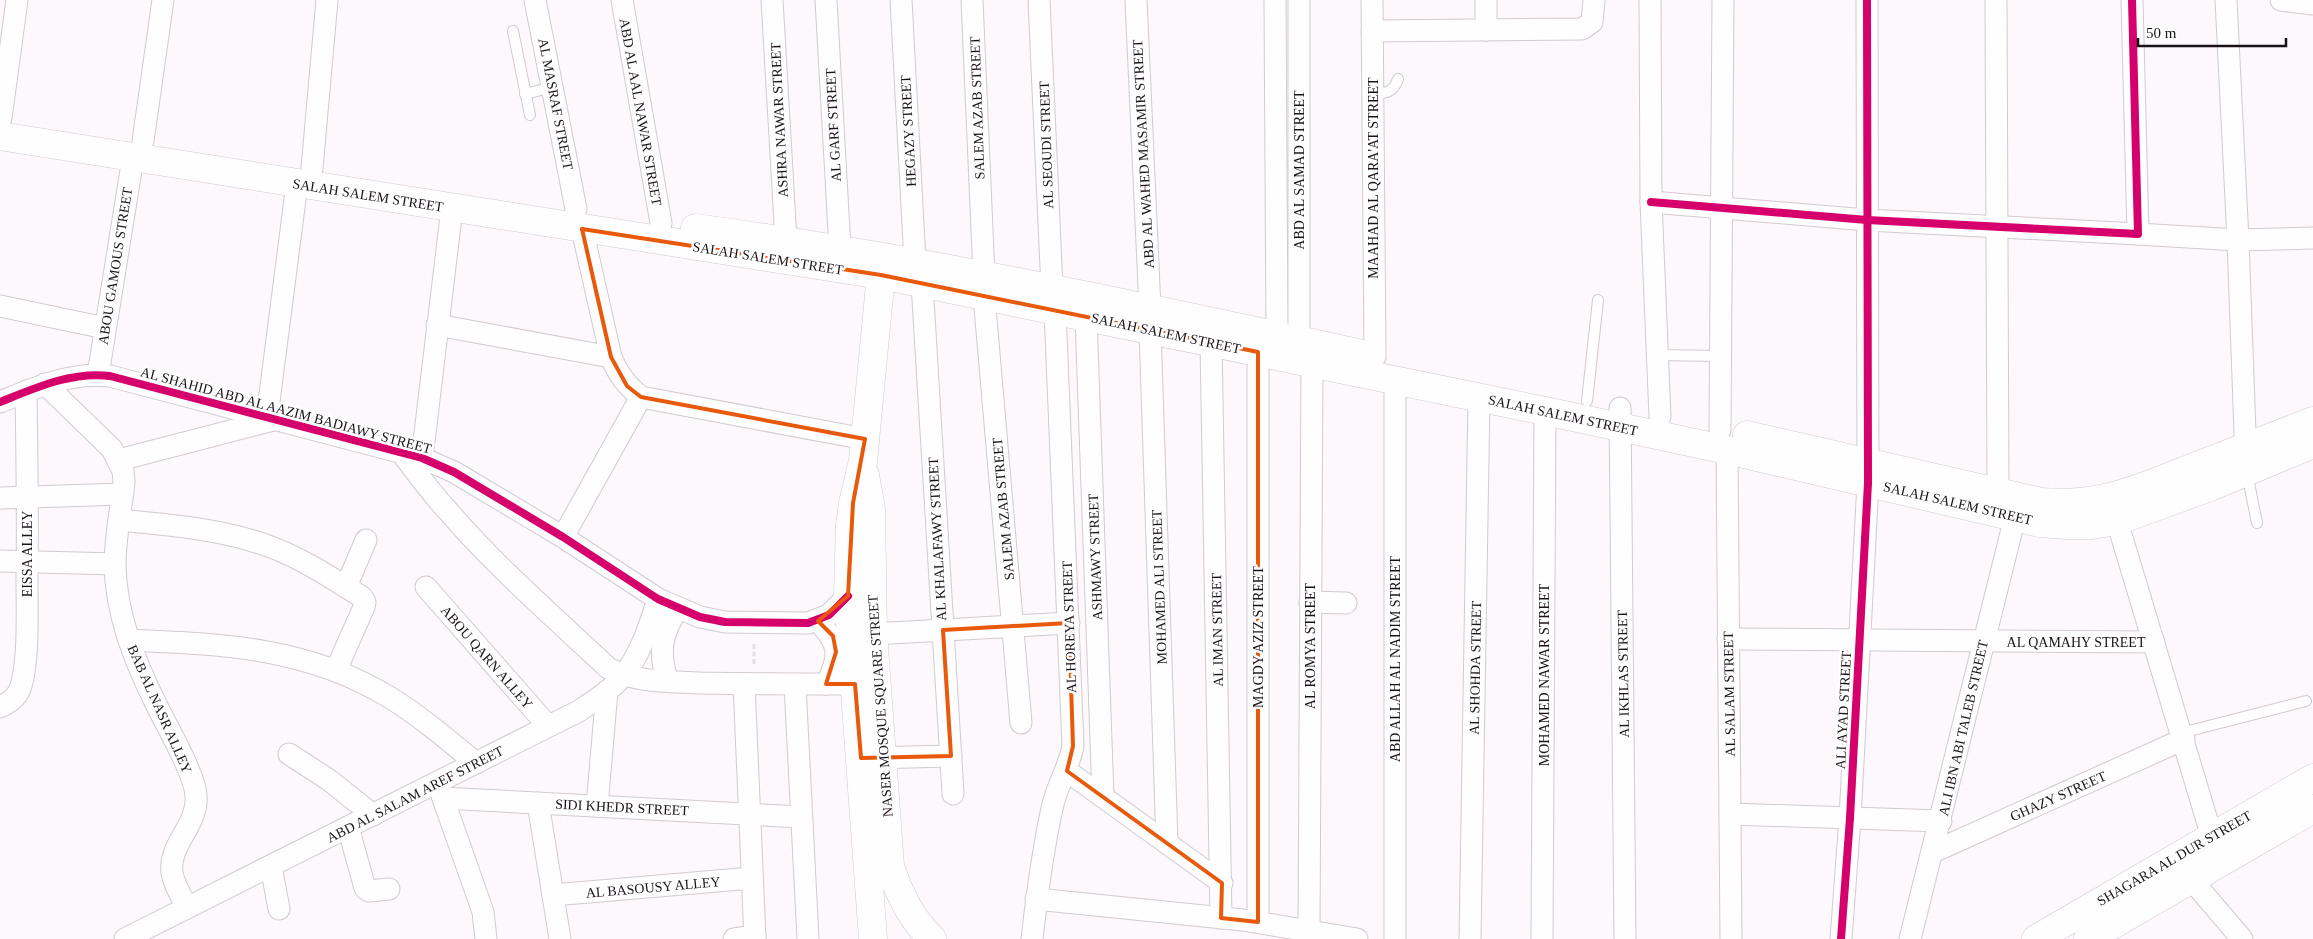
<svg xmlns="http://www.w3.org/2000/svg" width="2313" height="939" font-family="'Times New Roman',serif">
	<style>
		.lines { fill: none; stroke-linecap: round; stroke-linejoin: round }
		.lane-casing { stroke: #d2cad0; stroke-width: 12 }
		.street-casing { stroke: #d2cad0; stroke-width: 23 }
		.secondary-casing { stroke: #d2cad0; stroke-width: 29 }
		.path { stroke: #e1dfe1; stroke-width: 3; stroke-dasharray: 5 2.5; stroke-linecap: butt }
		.lane { stroke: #fffefe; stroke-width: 10 }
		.street { stroke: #fffefe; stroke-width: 21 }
		.secondary { stroke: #fffefe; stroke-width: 28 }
		.cycleway-casing { stroke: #fff; stroke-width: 11 }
		.cycleway { stroke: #d6006c; stroke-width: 8 }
		.marked { fill: none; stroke: #e8590c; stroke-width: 4; stroke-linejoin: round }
		.labels { text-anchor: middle; stroke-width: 5; stroke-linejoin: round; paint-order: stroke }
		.street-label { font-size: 14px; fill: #1b1119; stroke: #fff }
	</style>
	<rect width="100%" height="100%" fill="#fcf8fb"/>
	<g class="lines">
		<defs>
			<g id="lane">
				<polyline points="513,31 530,115"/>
				<polyline points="525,94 553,87"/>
				<path d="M1373 94C1386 93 1393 93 1398 79"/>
				<polyline points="1657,355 1720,356"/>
				<polyline points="1587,401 1598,300"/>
				<polyline points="2247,473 2257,523"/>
				<polyline points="2181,733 2306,701"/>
			</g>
			<g id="street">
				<polyline points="535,0 576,209"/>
				<polyline points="622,0 661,223"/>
				<polyline points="772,0 786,240"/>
				<polyline points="826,0 840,249"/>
				<polyline points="901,0 915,262"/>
				<polyline points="972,0 984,276"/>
				<polyline points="1039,0 1052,289"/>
				<polyline points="1136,0 1150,309"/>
				<polyline points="1275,0 1277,335"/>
				<polyline points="1299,0 1299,340"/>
				<polyline points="1372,0 1375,357"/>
				<polyline points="1486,0 1486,30"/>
				<polyline points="1650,0 1651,202 1660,417"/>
				<polyline points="1996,0 1998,492"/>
				<polyline points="2226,0 2238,240 2246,460"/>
				<polyline points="2281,0 2313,4"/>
				<polyline points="1372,31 1582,29 1592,22 1594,0"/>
				<polyline points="1,118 17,0"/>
				<polyline points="143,141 163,0"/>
				<polyline points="312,168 327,0"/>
				<polyline points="1651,202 1867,220 2138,234 2132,0"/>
				<path d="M582 229 611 357C618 374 626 385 641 397"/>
				<polyline points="2138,234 2238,240 2313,238"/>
				<polyline points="922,283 953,794"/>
				<polyline points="984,296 1021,723"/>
				<polyline points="0,306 105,328"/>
				<polyline points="1086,317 1103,797"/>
				<polyline points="437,325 611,357"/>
				<polyline points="1150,330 1167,843"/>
				<polyline points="1211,342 1221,918"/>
				<polyline points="1258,352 1258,922"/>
				<polyline points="98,375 133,158"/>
				<polyline points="1395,380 1395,939"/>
				<path d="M45 384 112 449 123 471 124 482C121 510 115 538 115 565 116 614 134 659 155 702 166 725 194 772 196 795 199 825 168 844 172 873 174 885 182 897 187 908"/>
				<path d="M0 402C35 388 72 371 110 376L422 458 454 472 563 537 658 599 700 617 725 622 808 623 829 615 848 596"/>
				<polyline points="1620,408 1625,939"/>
				<polyline points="267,417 297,184"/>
				<polyline points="1720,430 1723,0"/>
				<polyline points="1727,450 1731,939"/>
				<path d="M401 452C416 472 431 493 448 511 497 568 554 617 608 668 637 683 669 681 701 683 752 684 803 684 855 684"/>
				<polyline points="422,458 452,208"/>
				<polyline points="119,460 273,420"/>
				<polyline points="0,498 123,494"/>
				<path d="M119 520C169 525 223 529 271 547 303 559 333 579 362 597L365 602 364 607 336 670"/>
				<polyline points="2117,521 2212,837"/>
				<polyline points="563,537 641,397 865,439"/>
				<polyline points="0,561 115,564"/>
				<polyline points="346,587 366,540"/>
				<polyline points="426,587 548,726"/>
				<polyline points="1310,602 1346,603"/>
				<path d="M818 621C840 644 841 656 826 684"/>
				<polyline points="873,634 1069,623"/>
				<polyline points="1728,639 2154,642"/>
				<path d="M129 640C222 644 307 647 389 697 420 716 448 740 476 763"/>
				<path d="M668 681C658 654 661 633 678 609"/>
				<polyline points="744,684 755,939"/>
				<polyline points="795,685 808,939"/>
				<path d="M0 707C9 703 18 697 21 686 29 659 27 609 27 579 28 517 27 454 26 391"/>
				<polyline points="289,754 329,780 373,815"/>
				<polyline points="868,758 951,756"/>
				<polyline points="1067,771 1222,883"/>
				<polyline points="439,787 483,912 486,939"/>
				<polyline points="443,798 801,817"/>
				<polyline points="538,803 560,939"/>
				<polyline points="597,806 607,691"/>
				<polyline points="1730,814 1941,821"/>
				<polyline points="348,827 365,888 369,891 389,889"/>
				<polyline points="1933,852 2184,739"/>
				<polyline points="271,866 279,909"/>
				<polyline points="2191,879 2242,939"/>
				<polyline points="553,895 752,878"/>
				<polyline points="1036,899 1243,920 1357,939"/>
				<polyline points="1309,930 1312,363"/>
				<path d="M125 939 579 711C594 701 610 691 622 677 640 656 650 625 658 599"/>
				<polyline points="734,939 755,936"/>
				<path d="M1032 939C1037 894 1043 848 1053 804 1058 784 1069 767 1073 746L1055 310"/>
				<polyline points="1470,939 1479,397"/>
				<polyline points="1542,939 1545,411"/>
				<polyline points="1841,939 1850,818 1868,483 1867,0"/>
				<polyline points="1910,939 2015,517"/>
			</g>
			<g id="secondary">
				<polyline points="0,136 881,275 1545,411 1727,450 2040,523 2066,525 2092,525 2117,521 2210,487 2313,444"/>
				<path d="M695 228C919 258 1141 306 1362 354"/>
				<path d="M1747 435 2041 502C2103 507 2143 487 2199 465 2237 450 2275 436 2313 421"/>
				<path d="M865 475 871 509 873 634 890 866C899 894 911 919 932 939"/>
				<polyline points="873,939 848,596 850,525 853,503 863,461 881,275"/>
				<polyline points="2036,939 2313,778"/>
				<polyline points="2088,939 2313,809"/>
			</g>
		</defs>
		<use href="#lane" class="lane-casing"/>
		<use href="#street" class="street-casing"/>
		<use href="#secondary" class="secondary-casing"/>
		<polyline class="path" points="754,664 754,642"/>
		<use href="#lane" class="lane"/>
		<use href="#street" class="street"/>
		<use href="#secondary" class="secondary"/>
		<defs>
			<g id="cycleway">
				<polyline points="1651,202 1867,220 2138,234 2132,0"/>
				<path d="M0 402C35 388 72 371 110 376L422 458 454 472 563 537 658 599 700 617 725 622 808 623 829 615 848 596"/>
				<polyline points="1841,939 1850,818 1868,483 1867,0"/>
			</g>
		</defs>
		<use href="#cycleway" class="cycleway-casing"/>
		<use href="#cycleway" class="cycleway"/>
	</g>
	<path class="marked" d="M582 229 881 275 1258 352V922L1221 918 1222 883 1067 771 1073 746 1069 623 943 630 951 756 861 758 855 684H826L836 652 833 636 818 621 848 596 853 503 865 439 641 397 627 386 611 357Z"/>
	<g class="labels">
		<g class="street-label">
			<text transform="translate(556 104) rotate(79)" y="5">AL MASRAF STREET</text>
			<text transform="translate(977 108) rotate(-92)" y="5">SALEM AZAB STREET</text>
			<text transform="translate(641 112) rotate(80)" y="5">ABD AL AAL NAWAR STREET</text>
			<text transform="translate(779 120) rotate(-93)" y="5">ASHRA NAWAR STREET</text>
			<text transform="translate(833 125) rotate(-93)" y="5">AL GARF STREET</text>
			<text transform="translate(908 131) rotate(-93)" y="5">HEGAZY STREET</text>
			<text transform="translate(1046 145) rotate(-92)" y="5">AL SEOUDI STREET</text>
			<text transform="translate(1143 154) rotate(-93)" y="5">ABD AL WAHED MASAMIR STREET</text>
			<text transform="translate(1299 170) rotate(-90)" y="5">ABD AL SAMAD STREET</text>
			<text transform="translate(1373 178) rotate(-90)" y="5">MAAHAD AL QARA'AT STREET</text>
			<text transform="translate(368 195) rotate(9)" y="5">SALAH SALEM STREET</text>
			<text transform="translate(768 258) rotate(9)" y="5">SALAH SALEM STREET</text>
			<text transform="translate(115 266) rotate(-81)" y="5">ABOU GAMOUS STREET</text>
			<text transform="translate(1166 333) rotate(12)" y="5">SALAH SALEM STREET</text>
			<text transform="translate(286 410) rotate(15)" y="5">AL SHAHID ABD AL AAZIM BADIAWY STREET</text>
			<text transform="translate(1563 415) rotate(12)" y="5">SALAH SALEM STREET</text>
			<text transform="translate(1958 503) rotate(13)" y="5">SALAH SALEM STREET</text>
			<text transform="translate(1003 509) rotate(-95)" y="5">SALEM AZAB STREET</text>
			<text transform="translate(937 539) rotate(-93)" y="5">AL KHALAFAWY STREET</text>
			<text transform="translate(27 554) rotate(-90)" y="5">EISSA ALLEY</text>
			<text transform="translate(1095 557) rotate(-92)" y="5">ASHMAWY STREET</text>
			<text transform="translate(1159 587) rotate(-92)" y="5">MOHAMED ALI STREET</text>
			<text transform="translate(1069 627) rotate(-92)" y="5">AL HOREYA STREET</text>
			<text transform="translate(1217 630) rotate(-91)" y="5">AL IMAN STREET</text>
			<text transform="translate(1258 637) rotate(-90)" y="5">MAGDY AZIZ STREET</text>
			<text x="2076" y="647">AL QAMAHY STREET</text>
			<text transform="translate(1310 646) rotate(-90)" y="5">AL ROMYA STREET</text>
			<text transform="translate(487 657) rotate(49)" y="5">ABOU QARN ALLEY</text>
			<text transform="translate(1395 659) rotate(-90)" y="5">ABD ALLAH AL NADIM STREET</text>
			<text transform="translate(1475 668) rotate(-89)" y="5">AL SHOHDA STREET</text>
			<text transform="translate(1623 674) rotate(-91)" y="5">AL IKHLAS STREET</text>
			<text transform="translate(1544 675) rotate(-90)" y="5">MOHAMED NAWAR STREET</text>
			<text transform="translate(1729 694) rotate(-91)" y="5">AL SALAM STREET</text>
			<text transform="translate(880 706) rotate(-94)" y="5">NASER MOSQUE SQUARE STREET</text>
			<text transform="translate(160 709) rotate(66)" y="5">BAB AL NASR ALLEY</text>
			<text transform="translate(1843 710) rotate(-87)" y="5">ALI AYAD STREET</text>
			<text transform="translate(1963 728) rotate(-77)" y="5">ALI IBN ABI TALEB STREET</text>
			<text transform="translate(415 794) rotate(-27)" y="5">ABD AL SALAM AREF STREET</text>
			<text transform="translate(2058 796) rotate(-24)" y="5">GHAZY STREET</text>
			<text transform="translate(622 807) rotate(3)" y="5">SIDI KHEDR STREET</text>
			<text transform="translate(2174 858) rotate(-30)" y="5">SHAGARA AL DUR STREET</text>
			<text transform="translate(653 887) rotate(-5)" y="5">AL BASOUSY ALLEY</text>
		</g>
	</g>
	<path d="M2138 38v8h148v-8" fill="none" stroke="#1b1119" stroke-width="2.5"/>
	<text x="2146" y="38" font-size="15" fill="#1b1119" stroke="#ffffff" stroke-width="4" paint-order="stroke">50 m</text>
</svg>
